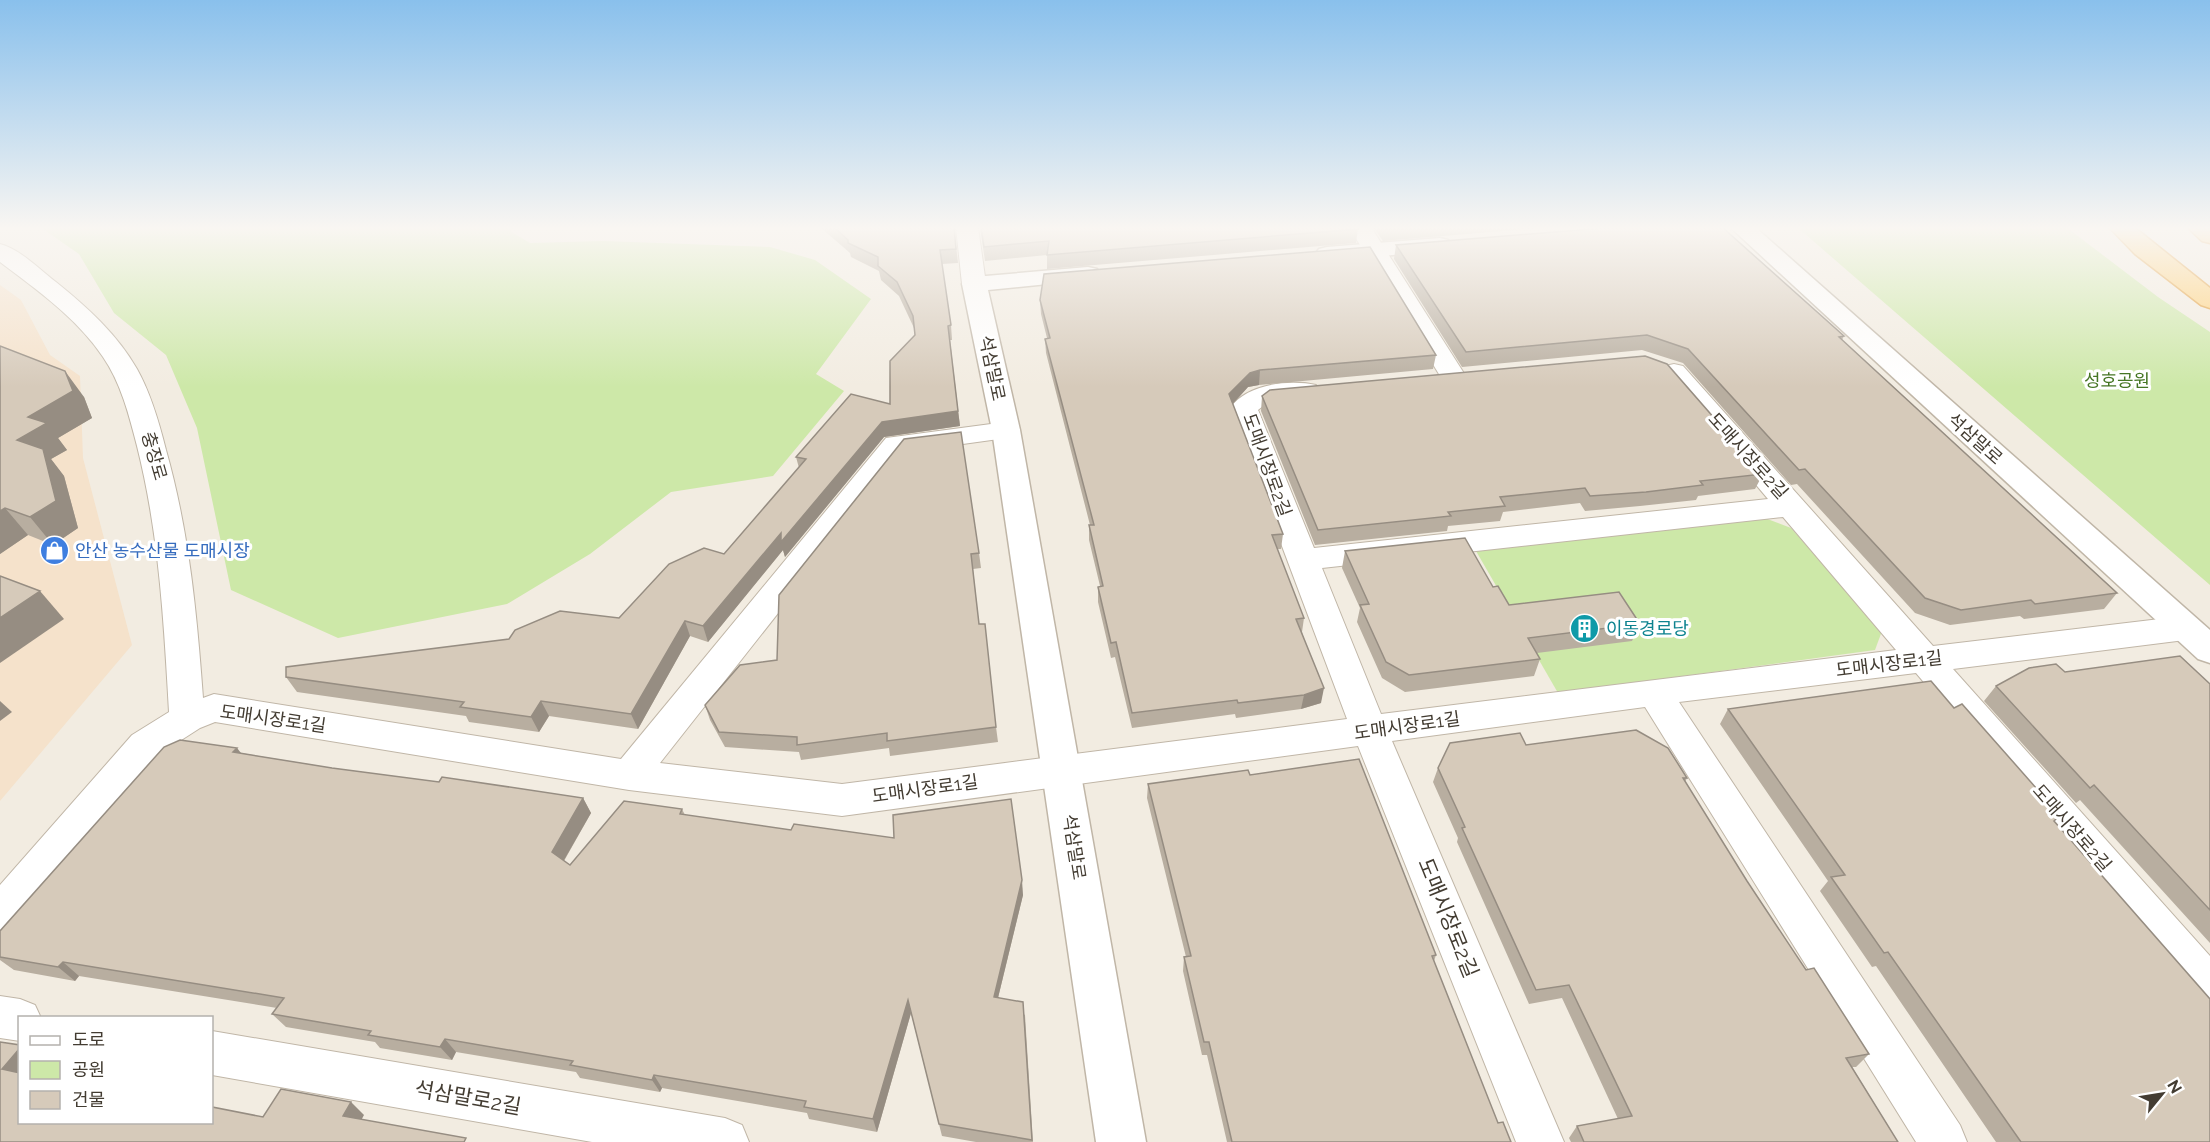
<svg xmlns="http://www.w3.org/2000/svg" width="2210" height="1142" font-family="Raleway,'Noto Sans KR',sans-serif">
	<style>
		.commercial { fill: #f5e2cb }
		.green { fill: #cde8a8 }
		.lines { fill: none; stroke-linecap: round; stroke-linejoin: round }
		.minor-casing { stroke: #c0b6a7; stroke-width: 2 }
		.tertiary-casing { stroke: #c0b6a7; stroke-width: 3 }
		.trunk-casing { stroke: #e2982b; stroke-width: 3 }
		.minor { fill: #fff; fill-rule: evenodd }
		.tertiary { fill: #fff; fill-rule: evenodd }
		.trunk { fill: #ffd076; fill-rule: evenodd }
		.wall { fill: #b8aea0 }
		.shaded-wall { fill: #968d82 }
		.building { fill: #d6caba; stroke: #968d82; stroke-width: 1.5 }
		.labels { text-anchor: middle; stroke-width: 6; stroke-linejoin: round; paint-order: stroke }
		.street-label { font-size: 18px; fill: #433c32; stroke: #fff }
		.park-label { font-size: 18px; fill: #467624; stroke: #fff }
		.shop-label { font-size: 18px; fill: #366cbe; stroke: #fff; text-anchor: start }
		.culture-label { font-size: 18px; fill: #0d838f; stroke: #fff; text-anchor: start }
		.near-street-label { font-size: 21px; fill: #433c32; stroke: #fff }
	</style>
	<rect width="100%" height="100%" fill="#f2ece1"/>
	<polygon class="commercial" points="0,285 21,300 50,355 80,376 83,458 132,645 0,801"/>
	<g class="green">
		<polygon points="40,227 517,227 510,231 530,243 603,241 770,247 815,260 871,299 816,374 844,391 773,476 671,492 590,554 507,604 338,638 231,590 197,428 166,355 114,313 79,254"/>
		<polygon points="1797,227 2066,227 2158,297 2210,332 2210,585"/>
		<polygon points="1762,517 1791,528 1882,631 1875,650 1558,693 1476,551"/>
	</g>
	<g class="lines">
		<defs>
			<g id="minor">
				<polygon points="956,227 978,227 986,284 982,289 966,289 962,284"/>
				<polygon points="1349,227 1371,227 1467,378 1463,384 1454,386 1445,384"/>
				<path d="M0 244C20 249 40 270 56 282 87 307 117 334 137 369 151 394 159 422 166 450 189 531 197 614 203 698L214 694 621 759 886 438 1006 422 1016 424 1020 430 1016 436 1006 438 905 452 660 763 842 784 1347 719 1230 408C1247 384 1289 379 1316 385L1320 391 1316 397C1297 401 1273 396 1258 410L1314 548 1768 499 1661 372 1665 366 1674 364 1683 366 1933 646 2185 616 2197 619 2202 628 2197 637 2185 640 1953 669 2210 956V1007L2195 1001 1916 673 1679 702 1960 1125 1967 1142H1916L1645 707 1392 741 1564 1142H1516L1358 746 842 816 629 790 215 722 200 728 158 755 14 927 0 932V885L132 735 169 712C164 622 159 533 137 446 129 415 121 383 103 357 77 318 37 290 0 262ZM1783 517 1896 650 1381 714 1322 568Z"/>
				<polygon points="0,996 20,999 35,1005 41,1018 20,1018 20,1041 0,1038"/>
				<polygon points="212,1031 725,1118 742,1125 749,1142 592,1142 212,1075"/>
			</g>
			<g id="tertiary">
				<polygon points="1730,227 1755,227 2210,630 2210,663 2198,659"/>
				<polygon points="1440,238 1448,240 1452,245 1448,250 1327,261 1319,259 1315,254 1319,249 1327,247"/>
				<polygon points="1088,267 1097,269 1100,274 1097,279 988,290 1020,430 1146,1142 1096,1142 992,430 962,284 965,279 974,277"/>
			</g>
			<g id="trunk">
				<polygon points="2109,227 2134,227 2210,288 2210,308 2201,305 2135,254"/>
				<polygon points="2187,227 2210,227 2210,243 2202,241"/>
			</g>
		</defs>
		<use href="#minor" class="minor-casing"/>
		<use href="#tertiary" class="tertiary-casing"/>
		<use href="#trunk" class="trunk-casing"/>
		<use href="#minor" class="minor"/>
		<use href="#tertiary" class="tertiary"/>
		<use href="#trunk" class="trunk"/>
	</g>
	<g class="wall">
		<polygon points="820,227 954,227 958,263 942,264 951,325 952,340 950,340 960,426 884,437 785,557 783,550 708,642 690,636 638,729 549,716 539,732 469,722 466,716 297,692 286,677 509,639 619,618 724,554 799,468 796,457 890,404 915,335 914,328 899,296 881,280 879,271 851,257 850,253"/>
		<polygon points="980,227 1357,227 1358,229 1356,243 1047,269 1047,255 985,261"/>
		<polygon points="1373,227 1550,227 1383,241"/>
		<polygon points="1396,245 1844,336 1842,340 2117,593 2104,609 2024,619 2020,616 1950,625 1915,613 1797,484 1791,485 1683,363 1642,350 1462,367 1394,259"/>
		<polygon points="1040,300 1436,355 1433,369 1259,385 1248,387 1233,404 1283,534 1281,549 1277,549 1304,618 1302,632 1321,703 1301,709 1236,718 1235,714 1132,728 1115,657 1111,658 1098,602 1098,587 1100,586 1089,540 1089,525 1090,525 1046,353 1045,339 1047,338 1041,314"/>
		<polygon points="0,346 84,397 92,418 58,438 67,450 51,459 64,476 78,528 53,545 28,535 0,554"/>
		<polygon points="1262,396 1763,474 1755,489 1698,496 1696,500 1640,506 1585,511 1580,503 1503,512 1500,521 1448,526 1447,531 1315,545 1261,411"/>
		<polygon points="904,439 979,553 981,568 973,569 979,624 996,727 998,742 890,756 889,748 801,760 799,752 725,747 710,720 705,705 777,660"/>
		<polygon points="1345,551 1493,587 1509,605 1640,624 1632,641 1537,653 1540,659 1534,676 1405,692 1382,678 1357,622 1360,608 1342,568"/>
		<polygon points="2210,684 2210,943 2080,800 2076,803 1984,701 1996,686"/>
		<polygon points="1728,709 2054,821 2210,1142 1996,1142 1876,966 1872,967 1820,891 1828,881 1720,724"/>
		<polygon points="1526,745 1687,778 1685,782 1747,881 1806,970 1869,1054 1856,1067 1852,1067 1898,1142 1571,1142 1569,1138 1577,1126 1618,1119 1562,998 1529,1004 1457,842 1458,838 1433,782 1438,768"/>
		<polygon points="241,753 332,768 439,782 583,798 591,813 564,861 570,865 682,809 685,815 1023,895 998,998 1025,1015 1033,1142 976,1142 942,1136 911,1013 877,1132 809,1119 807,1113 662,1088 660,1092 580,1078 576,1072 456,1052 452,1060 380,1048 375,1042 286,1027 272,1014 277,1008 79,976 75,981 14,970 0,960 0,931"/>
		<polygon points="1250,775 1436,955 1434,961 1498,1123 1511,1142 1227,1142 1207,1055 1202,1055 1183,971 1184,957 1186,957 1147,798 1148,784"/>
	</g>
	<g class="shaded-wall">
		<polygon points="1260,370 1259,385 1248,387 1228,409 1229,394 1250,373"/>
		<polygon points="65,371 84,397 92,418 58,438 67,450 51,459 64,476 78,528 53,545 30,517 17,440 28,417"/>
		<polygon points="958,411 960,426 884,437 785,557 783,550 708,642 703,626 781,533 882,422"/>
		<polygon points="5,508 28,535 0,554 0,511"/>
		<polygon points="40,591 64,619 0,663 0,618"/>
		<polygon points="685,621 690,636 638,729 631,714"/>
		<polygon points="1324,688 1321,703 1301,709 1304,695"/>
		<polygon points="0,701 12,712 0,721"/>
		<polygon points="541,701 549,716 539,732 531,717"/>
		<polygon points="237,748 249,763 233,752"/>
		<polygon points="583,798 591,813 560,867 552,852"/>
		<polygon points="1022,880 1023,895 995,1010 994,997"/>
		<polygon points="63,962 79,976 75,981 58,967"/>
		<polygon points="908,1000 911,1013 877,1132 873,1119"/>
		<polygon points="445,1039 456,1052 452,1060 440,1047"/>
		<polygon points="20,1048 20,1081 2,1069"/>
		<polygon points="654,1075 662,1088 660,1092 652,1080"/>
		<polygon points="351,1102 364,1115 357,1128 343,1116"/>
	</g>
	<g class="building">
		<polygon points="834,227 954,227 956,249 940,250 951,325 948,326 958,411 882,422 781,542 781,533 703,626 685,621 631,714 541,701 531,717 460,707 464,702 286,677 286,667 509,639 515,630 560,611 619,618 669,564 704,548 724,554 806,459 796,457 851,394 890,404 890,361 915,335 913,316 897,282 878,266 878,257 848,243 848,240"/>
		<polygon points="981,227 1357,227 1358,229 1047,255 1049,241 984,247"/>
		<polygon points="1616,227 1722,227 1844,336 1839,337 2117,593 2035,604 2031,600 1961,610 1925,598 1805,469 1799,470 1688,349 1647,335 1466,352 1396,245"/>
		<polygon points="1370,247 1436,355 1260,370 1250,373 1229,394 1283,534 1272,535 1304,618 1296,619 1324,688 1304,695 1238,703 1237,700 1132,713 1116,642 1111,643 1098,587 1103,586 1089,525 1094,525 1045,339 1050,338 1040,300 1044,274"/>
		<polygon points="0,346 65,371 73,391 28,417 47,423 17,440 43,449 56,501 30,517 5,508 0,511"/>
		<polygon points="1645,356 1667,364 1763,474 1700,481 1703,485 1646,492 1590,496 1585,488 1500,497 1505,506 1448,512 1451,516 1318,530 1262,396 1270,390"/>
		<polygon points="961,432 979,553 971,554 979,624 985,624 996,727 887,741 887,733 797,745 797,737 719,732 705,705 740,665 777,660 779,595 904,439"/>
		<polygon points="1465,538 1493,587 1498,586 1509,605 1619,592 1640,624 1528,638 1540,659 1409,675 1386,662 1360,605 1369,604 1345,551"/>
		<polygon points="0,576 40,591 0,618"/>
		<polygon points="2180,656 2210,684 2210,910 2094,785 2090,788 1996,686 2029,668 2056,664 2065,672"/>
		<polygon points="1931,681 1954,708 1962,704 2060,815 2054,821 2210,999 2210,1142 2021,1142 1888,952 1884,953 1831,877 1845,875 1728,709"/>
		<polygon points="1636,730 1668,748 1687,778 1683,778 1747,881 1806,970 1814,968 1869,1054 1846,1058 1898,1142 1584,1142 1577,1126 1632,1116 1569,985 1536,990 1462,828 1465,827 1438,768 1450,743 1520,733 1526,745"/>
		<polygon points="180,740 237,748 233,752 332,768 439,782 442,777 583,798 552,852 570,865 624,801 682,809 680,814 791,830 794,824 894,838 893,815 1011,799 1022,880 994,997 1023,1002 1032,1140 939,1124 908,1000 873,1119 804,1107 806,1101 654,1075 652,1080 570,1065 573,1061 445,1039 440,1047 368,1035 371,1031 272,1014 284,998 63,962 58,967 0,957 0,931 164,747"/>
		<polygon points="1359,759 1436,955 1432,956 1498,1123 1503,1122 1511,1142 1232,1142 1209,1042 1204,1042 1184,957 1191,956 1148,784 1248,770 1250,775"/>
		<polygon points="0,1042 20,1045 20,1048 2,1069 20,1073 20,1122 212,1122 212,1107 263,1117 281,1089 351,1102 343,1116 466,1138 464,1142 0,1142"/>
	</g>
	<linearGradient id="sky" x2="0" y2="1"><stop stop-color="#89c0ec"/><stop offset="0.59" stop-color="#f9f6f2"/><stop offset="1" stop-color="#f9f6f2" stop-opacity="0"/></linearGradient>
	<rect width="2210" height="387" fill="url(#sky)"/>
	<defs>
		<symbol id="shop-disc" viewBox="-11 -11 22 22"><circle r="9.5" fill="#3f7fe0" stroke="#fff"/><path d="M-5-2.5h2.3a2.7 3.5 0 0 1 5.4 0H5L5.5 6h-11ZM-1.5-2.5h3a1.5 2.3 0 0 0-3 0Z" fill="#fff"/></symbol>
		<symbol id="building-disc" viewBox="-11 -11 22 22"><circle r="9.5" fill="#0f9aa8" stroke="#fff"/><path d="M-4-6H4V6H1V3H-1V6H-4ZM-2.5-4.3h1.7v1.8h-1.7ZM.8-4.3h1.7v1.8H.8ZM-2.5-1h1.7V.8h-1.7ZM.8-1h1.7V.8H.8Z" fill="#fff"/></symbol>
	</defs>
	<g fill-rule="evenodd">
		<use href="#shop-disc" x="38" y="534" width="33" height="33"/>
		<use href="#building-disc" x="1568" y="612" width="33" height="33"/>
	</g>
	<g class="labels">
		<g class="street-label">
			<text transform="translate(992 368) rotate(78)" y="6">석삼말로</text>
			<text transform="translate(1975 439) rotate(42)" y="6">석삼말로</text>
			<text transform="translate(154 456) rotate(74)" y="6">충장로</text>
			<text transform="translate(1748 456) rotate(48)" y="6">도매시장로2길</text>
			<text transform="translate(1267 465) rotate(70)" y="6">도매시장로2길</text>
			<text transform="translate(1889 664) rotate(-7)" y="6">도매시장로1길</text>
			<text transform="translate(273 719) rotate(8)" y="6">도매시장로1길</text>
			<text transform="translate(1407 726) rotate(-8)" y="6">도매시장로1길</text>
			<text transform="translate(925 789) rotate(-8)" y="6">도매시장로1길</text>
			<text transform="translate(2072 828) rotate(49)" y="6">도매시장로2길</text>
			<text transform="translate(1074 847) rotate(81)" y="6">석삼말로</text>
		</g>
		<g class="park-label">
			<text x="2117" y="387">성호공원</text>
		</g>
		<g class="shop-label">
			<text x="75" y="557">안산 농수산물 도매시장</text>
		</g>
		<g class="culture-label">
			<text x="1606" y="635">이동경로당</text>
		</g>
		<g class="near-street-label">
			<text transform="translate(1448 918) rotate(68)" y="7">도매시장로2길</text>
			<text transform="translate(468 1098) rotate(10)" y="7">석삼말로2길</text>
		</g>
	</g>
	<rect x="18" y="1016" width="195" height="108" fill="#ffffff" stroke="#b4b1ad" stroke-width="1.5"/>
	<rect x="30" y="1036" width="30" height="9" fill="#ffffff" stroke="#b4b1ad" stroke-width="1.5"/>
	<text x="72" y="1046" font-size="18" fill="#433c32">도로</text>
	<rect x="30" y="1061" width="30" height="18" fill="#cde8a8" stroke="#b4b1ad" stroke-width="1.5"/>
	<text x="72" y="1076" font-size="18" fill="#433c32">공원</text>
	<rect x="30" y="1091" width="30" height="18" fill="#d6caba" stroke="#b4b1ad" stroke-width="1.5"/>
	<text x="72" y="1106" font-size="18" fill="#433c32">건물</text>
	<g transform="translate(2162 1094) rotate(60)" stroke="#ffffff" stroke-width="4.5" paint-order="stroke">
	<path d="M0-4.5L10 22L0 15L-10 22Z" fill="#433c32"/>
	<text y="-9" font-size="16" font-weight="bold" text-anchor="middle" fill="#433c32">N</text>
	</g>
</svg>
